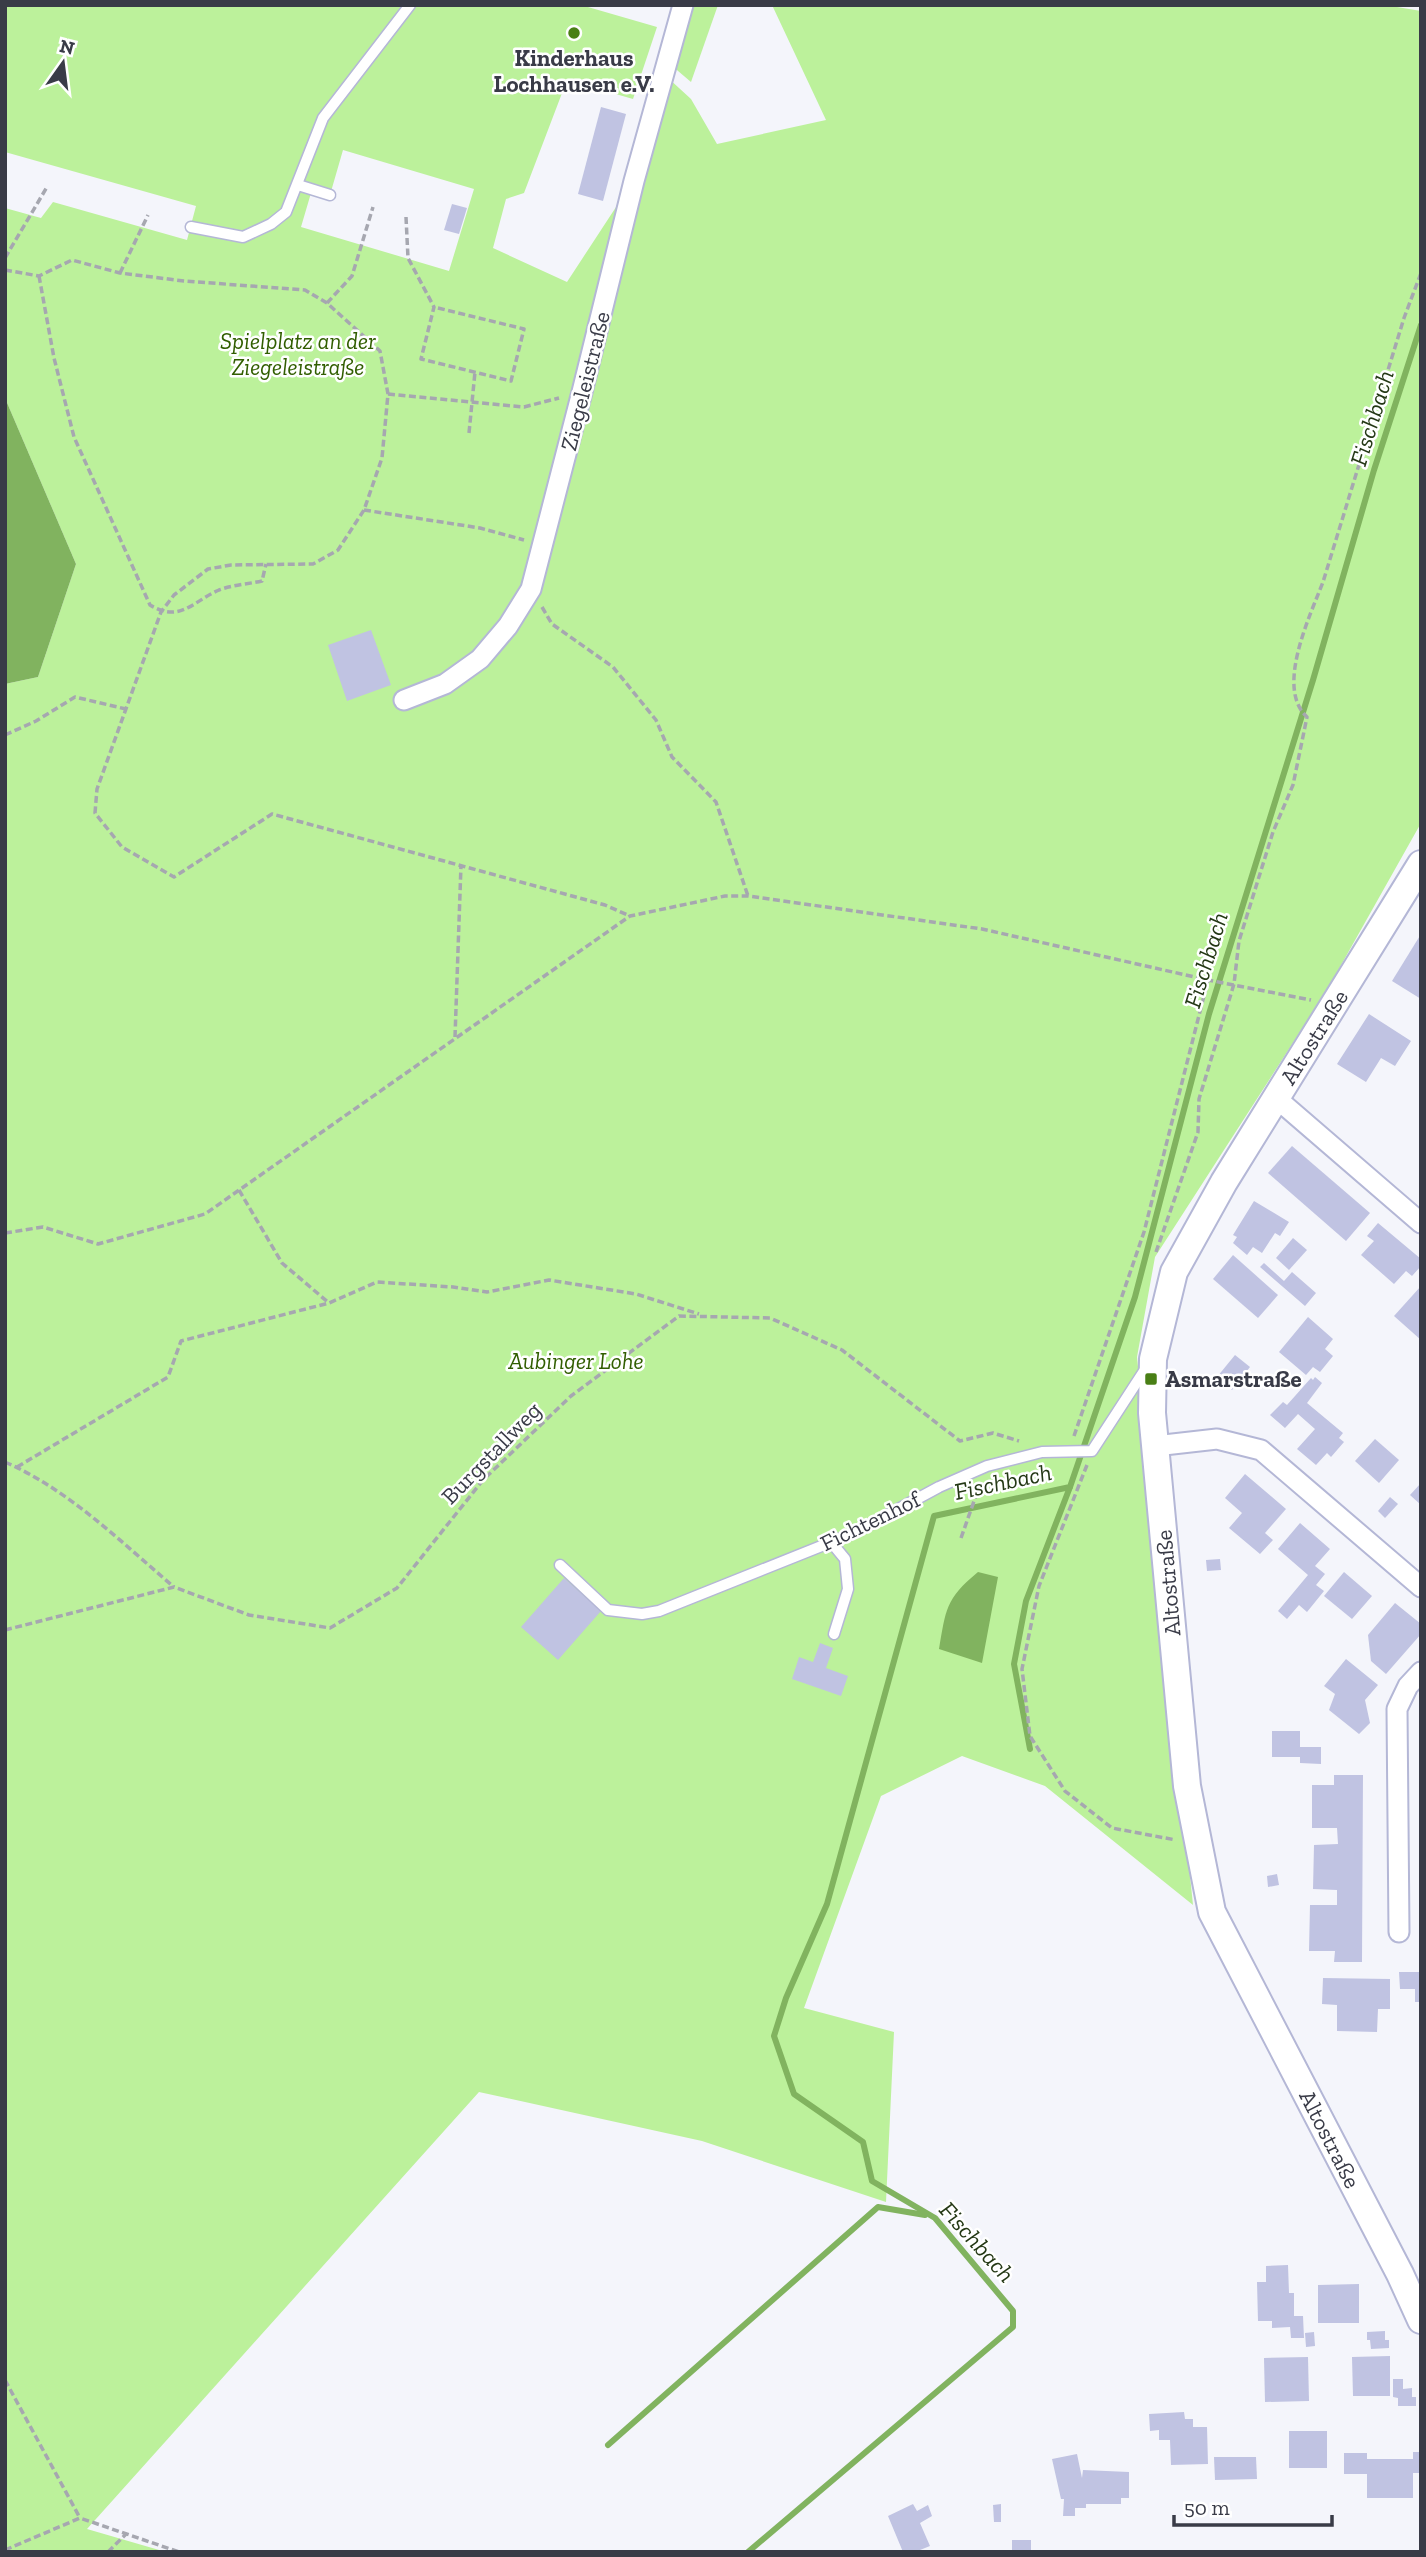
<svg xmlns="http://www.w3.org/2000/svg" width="1426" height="2557" font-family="'Zilla Slab',serif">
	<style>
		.green { fill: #bcf19b; fill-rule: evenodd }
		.water { fill: #81b35f }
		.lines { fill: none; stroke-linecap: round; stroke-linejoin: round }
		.stream { stroke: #81b35f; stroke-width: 6 }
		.building { fill: #c0c3e2 }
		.lane-casing { stroke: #b4b7d6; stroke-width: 13 }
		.street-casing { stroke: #b4b7d6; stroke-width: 23 }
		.secondary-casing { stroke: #b4b7d6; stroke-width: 30 }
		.path { stroke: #a6a7b0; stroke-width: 3.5; stroke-dasharray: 7 3.5; stroke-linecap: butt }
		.lane { stroke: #fff; stroke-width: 10 }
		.street { stroke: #fff; stroke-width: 19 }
		.secondary { stroke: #fff; stroke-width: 26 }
		.poi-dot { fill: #497f15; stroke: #fff; stroke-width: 2.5 }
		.labels { text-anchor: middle; stroke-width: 5; stroke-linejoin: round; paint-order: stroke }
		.poi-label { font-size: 23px; font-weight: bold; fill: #393b47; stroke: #fff }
		.park-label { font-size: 23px; font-style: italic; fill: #315e00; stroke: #fff }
		.street-label { font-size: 23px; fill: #393b47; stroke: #fff }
		.water-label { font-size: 24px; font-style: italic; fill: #243815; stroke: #fff }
	</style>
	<rect width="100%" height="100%" fill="#f4f5fb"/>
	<g class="green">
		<path d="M5 5H581L657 27 633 99 567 80 524 193 506 199 493 248 567 282 618 204 640 177 667 77 691 99 717 144 826 120 772 5H1385L1421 11V823L1327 990 1155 1257 1137 1357 1193 1905 1045 1786 962 1756 881 1796 804 2008 894 2032 886 2202 702 2141 479 2092 87 2529 166 2552H5V684L38 677 76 564 5 398V208L41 218 53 202 187 240 196 206 5 152ZM343 150 474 189 449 271 301 227 311 193 330 195Z"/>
		<polygon points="689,5 718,5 691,82 671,65"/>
	</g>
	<g class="water">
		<polygon points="5,398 76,564 38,677 5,684"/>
		<path d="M978 1572 998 1577 982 1663 939 1649C946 1610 945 1599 978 1572Z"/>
	</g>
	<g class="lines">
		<g class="stream">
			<polyline points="1030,1749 1014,1664 1026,1601 1070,1487"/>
			<polyline points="608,2445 878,2207 925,2215"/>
			<polyline points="748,2552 1013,2327 1013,2311 935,2218 872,2181 863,2142 794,2094 774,2036 786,1998 827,1904 934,1516 1070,1487 1135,1297 1209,1014 1313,680 1374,470 1421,325"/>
		</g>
	</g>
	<g class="building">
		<polygon points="601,107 626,114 603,201 578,194"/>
		<polygon points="452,204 467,208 459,234 444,230"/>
		<polygon points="371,630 391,685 347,701 328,645"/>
		<polygon points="1421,934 1421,999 1392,981"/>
		<polygon points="1369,1014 1411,1041 1395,1066 1381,1058 1366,1082 1337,1064"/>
		<polygon points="1292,1146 1370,1213 1346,1241 1268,1173"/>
		<polygon points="1254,1201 1289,1222 1280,1236 1275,1233 1262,1253 1253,1247 1247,1255 1233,1243 1237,1237 1233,1235"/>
		<polygon points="1378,1223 1421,1259 1421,1266 1412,1276 1406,1271 1394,1284 1361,1255 1374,1241 1367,1236"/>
		<polygon points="1293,1238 1307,1250 1289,1270 1276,1258"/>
		<polygon points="1233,1255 1278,1295 1258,1318 1213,1279"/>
		<polygon points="1264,1263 1284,1281 1292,1272 1316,1293 1305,1306 1260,1267"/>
		<polygon points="1421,1286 1421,1340 1394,1316"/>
		<polygon points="1308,1317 1333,1339 1325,1349 1333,1356 1320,1372 1313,1367 1306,1375 1279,1352"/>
		<polygon points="1235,1355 1250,1367 1232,1390 1217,1377"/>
		<polygon points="1315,1377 1322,1383 1307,1403 1343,1433 1339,1438 1344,1442 1331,1457 1327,1453 1316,1465 1297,1449 1315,1429 1298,1414 1285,1428 1270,1415 1283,1402 1287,1405 1311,1378 1313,1380"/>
		<polygon points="1375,1439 1399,1460 1379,1483 1355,1461"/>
		<polygon points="1245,1474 1286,1509 1265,1533 1273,1540 1260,1554 1229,1528 1242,1513 1225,1498"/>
		<polygon points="1421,1483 1421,1505 1410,1495"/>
		<polygon points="1390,1497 1398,1504 1385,1518 1378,1511"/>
		<polygon points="1300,1523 1330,1549 1315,1566 1325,1574 1316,1585 1324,1591 1307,1612 1299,1605 1287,1619 1278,1611 1308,1575 1278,1549"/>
		<polygon points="1220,1559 1221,1570 1207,1571 1206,1560"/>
		<polygon points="1344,1572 1372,1596 1352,1619 1324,1596"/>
		<polygon points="564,1578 601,1611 558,1660 521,1627"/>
		<polygon points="1395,1603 1421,1624 1421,1634 1386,1674 1371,1661 1368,1635"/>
		<polygon points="820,1643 833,1648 826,1668 848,1676 841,1696 792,1679 799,1657 813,1662"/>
		<polygon points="1346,1659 1378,1685 1365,1700 1370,1723 1359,1734 1329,1710 1335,1694 1324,1686"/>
		<polygon points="1272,1731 1300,1731 1300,1747 1321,1747 1321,1764 1300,1763 1300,1757 1272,1757"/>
		<polygon points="1334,1775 1363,1775 1362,1962 1334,1962 1335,1951 1309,1951 1310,1905 1337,1905 1337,1890 1313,1889 1314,1845 1338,1844 1337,1828 1312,1828 1312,1785 1334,1785"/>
		<polygon points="1277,1874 1279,1885 1268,1887 1267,1876"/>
		<polygon points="1399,1972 1421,1972 1421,2002 1415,2002 1415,1989 1400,1989"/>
		<polygon points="1323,1978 1390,1979 1390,2009 1378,2009 1377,2032 1337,2031 1337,2005 1322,2004"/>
		<polygon points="1288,2265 1289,2293 1294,2293 1294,2316 1303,2316 1304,2338 1291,2338 1290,2327 1272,2328 1272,2321 1258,2321 1257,2282 1266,2282 1266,2266"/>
		<polygon points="1359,2284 1359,2323 1318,2323 1318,2285"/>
		<polygon points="1385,2331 1385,2340 1389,2340 1389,2348 1371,2349 1370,2340 1367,2340 1367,2332"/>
		<polygon points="1314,2332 1315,2346 1306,2347 1305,2333"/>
		<polygon points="1390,2356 1390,2396 1353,2396 1352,2357"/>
		<polygon points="1308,2357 1309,2401 1265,2402 1264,2358"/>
		<polygon points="1393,2379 1403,2379 1403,2389 1412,2388 1412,2397 1416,2397 1416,2406 1398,2406 1398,2398 1393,2397"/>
		<polygon points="1184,2412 1185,2419 1193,2419 1193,2427 1207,2427 1208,2464 1171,2465 1170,2440 1159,2440 1159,2430 1150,2431 1149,2414"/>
		<rect x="1289" y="2431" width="38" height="37"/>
		<polygon points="1413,2452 1421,2452 1421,2473 1413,2473 1413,2498 1367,2498 1367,2474 1344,2474 1344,2453 1367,2453 1367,2459 1413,2459"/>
		<polygon points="1077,2454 1082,2478 1083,2470 1129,2472 1129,2498 1121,2498 1121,2504 1086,2504 1086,2508 1075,2508 1075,2516 1063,2516 1064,2499 1061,2499 1052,2459"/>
		<polygon points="1214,2457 1256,2457 1257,2479 1215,2480"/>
		<polygon points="913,2504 917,2511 928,2505 932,2516 920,2523 930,2546 915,2552 903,2552 888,2516"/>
		<polygon points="1001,2504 1001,2522 994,2522 993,2505"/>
		<rect x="1012" y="2540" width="19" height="12"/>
	</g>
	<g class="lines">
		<defs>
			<g id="lane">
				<polyline points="298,185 330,195"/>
				<polyline points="191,227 243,237 271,224 286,212 323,118 410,5"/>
				<polyline points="831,1542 845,1559 848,1589 834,1634"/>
				<polyline points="560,1565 608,1610 642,1614 659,1611 854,1533 939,1487 987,1466 1042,1452 1092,1451 1146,1368"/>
			</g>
			<g id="street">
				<polyline points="404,700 445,684 480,659 508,626 531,589 582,392 634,181 683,5"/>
				<polyline points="1276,1098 1421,1223"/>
				<polyline points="1155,1446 1217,1439 1261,1450 1421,1587"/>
				<polyline points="1399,1932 1397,1709 1408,1686 1421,1672"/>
			</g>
			<polyline id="secondary" points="1421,864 1224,1182 1174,1272 1153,1359 1152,1413 1187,1786 1212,1912 1400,2274 1421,2320"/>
		</defs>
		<use href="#lane" class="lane-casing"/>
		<use href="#street" class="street-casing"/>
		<use href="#secondary" class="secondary-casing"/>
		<g class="path">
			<polyline points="406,217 408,258 434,307 421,359 511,381 524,329 434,307"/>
			<polyline points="5,258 47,187"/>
			<polyline points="5,270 39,276 72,260 120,273 184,281 305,290 327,303 380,351 388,394 382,458 364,510 338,550 313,564 231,565 208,569 174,595 161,612 97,789 95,813 122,847 174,877 272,814 605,905 630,916"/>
			<polyline points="120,273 148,215"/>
			<path d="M39 276 54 358 74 437 150 605C180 623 192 602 219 590 232 585 248 584 262 581L266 564"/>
			<polyline points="327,303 352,276 373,207"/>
			<polyline points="388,394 524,407 559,398"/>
			<polyline points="469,433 475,372"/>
			<polyline points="364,510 480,528 524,540"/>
			<polyline points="542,607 552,624 613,667 656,720 672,757 716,802 748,896"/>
			<polyline points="5,735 36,721 75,697 126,709"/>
			<polyline points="455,1037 461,865"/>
			<polyline points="239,1190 282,1263 329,1303 377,1282 453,1287 487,1292 549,1280 636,1294 699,1314"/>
			<polyline points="5,1233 43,1227 98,1244 205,1214 630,916 725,896 748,896 982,929 1208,980 1311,1000"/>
			<path d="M1156 1252 1198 1132 1199 1099 1234 984 1239 941 1273 832 1293 785 1307 717C1275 688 1310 616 1323 582L1404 318 1421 273"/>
			<polyline points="1074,1436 1144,1232 1208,980"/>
			<path d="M5 1462C69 1490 121 1542 174 1587"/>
			<polyline points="1087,1465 1039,1586 1022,1669 1030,1736 1065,1791 1112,1828 1176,1840"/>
			<polyline points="17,1467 168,1377 181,1341 329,1303"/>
			<polyline points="961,1538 979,1487"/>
			<polyline points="5,1630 174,1587 249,1615 330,1628 397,1588 483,1480 571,1396 679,1316 770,1318 842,1350 960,1441 993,1433 1019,1441"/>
			<polyline points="5,2380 80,2518"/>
			<polyline points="5,2550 80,2518 179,2552"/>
			<polyline points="108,2552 126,2534"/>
		</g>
		<use href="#lane" class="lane"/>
		<use href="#street" class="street"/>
		<use href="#secondary" class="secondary"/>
	</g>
	<g class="poi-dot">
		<circle cx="574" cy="33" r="7"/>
		<rect x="1144" y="1372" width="14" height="14" rx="3.5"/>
	</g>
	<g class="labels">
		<g class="poi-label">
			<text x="574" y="66">Kinderhaus<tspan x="574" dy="26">Lochhausen e.V.</tspan></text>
			<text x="1165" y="1387" text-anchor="start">Asmarstraße</text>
		</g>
		<g class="park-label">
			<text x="298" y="349">Spielplatz an der<tspan x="298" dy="26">Ziegeleistraße</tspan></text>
			<text x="576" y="1369">Aubinger Lohe</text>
		</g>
		<g class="street-label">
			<text transform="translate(585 381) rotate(-76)" y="8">Ziegeleistraße</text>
			<text transform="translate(1314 1037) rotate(-58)" y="8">Altostraße</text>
			<text transform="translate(491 1453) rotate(-46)" y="8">Burgstallweg</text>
			<text transform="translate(870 1521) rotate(-26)" y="8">Fichtenhof</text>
			<text transform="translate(1168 1583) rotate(-95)" y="8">Altostraße</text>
			<text transform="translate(1330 2139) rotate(63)" y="8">Altostraße</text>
		</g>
		<g class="water-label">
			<text transform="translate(1372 418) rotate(-73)" y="8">Fischbach</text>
			<text transform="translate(1206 960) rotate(-73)" y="8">Fischbach</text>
			<text transform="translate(1003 1482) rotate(-12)" y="8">Fischbach</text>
			<text transform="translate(977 2242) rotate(48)" y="8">Fischbach</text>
		</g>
	</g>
	<rect width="1426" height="2557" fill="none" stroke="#393b47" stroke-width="14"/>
	<g transform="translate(63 63) rotate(14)" stroke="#ffffff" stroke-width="5" paint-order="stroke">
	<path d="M0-5L12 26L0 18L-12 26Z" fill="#393b47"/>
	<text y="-10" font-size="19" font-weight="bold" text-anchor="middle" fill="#393b47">N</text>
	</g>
	<path d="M1174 2515v10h158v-10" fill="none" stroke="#393b47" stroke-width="3.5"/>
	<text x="1184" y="2515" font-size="21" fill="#393b47" stroke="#ffffff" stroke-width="5" paint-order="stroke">50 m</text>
</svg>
